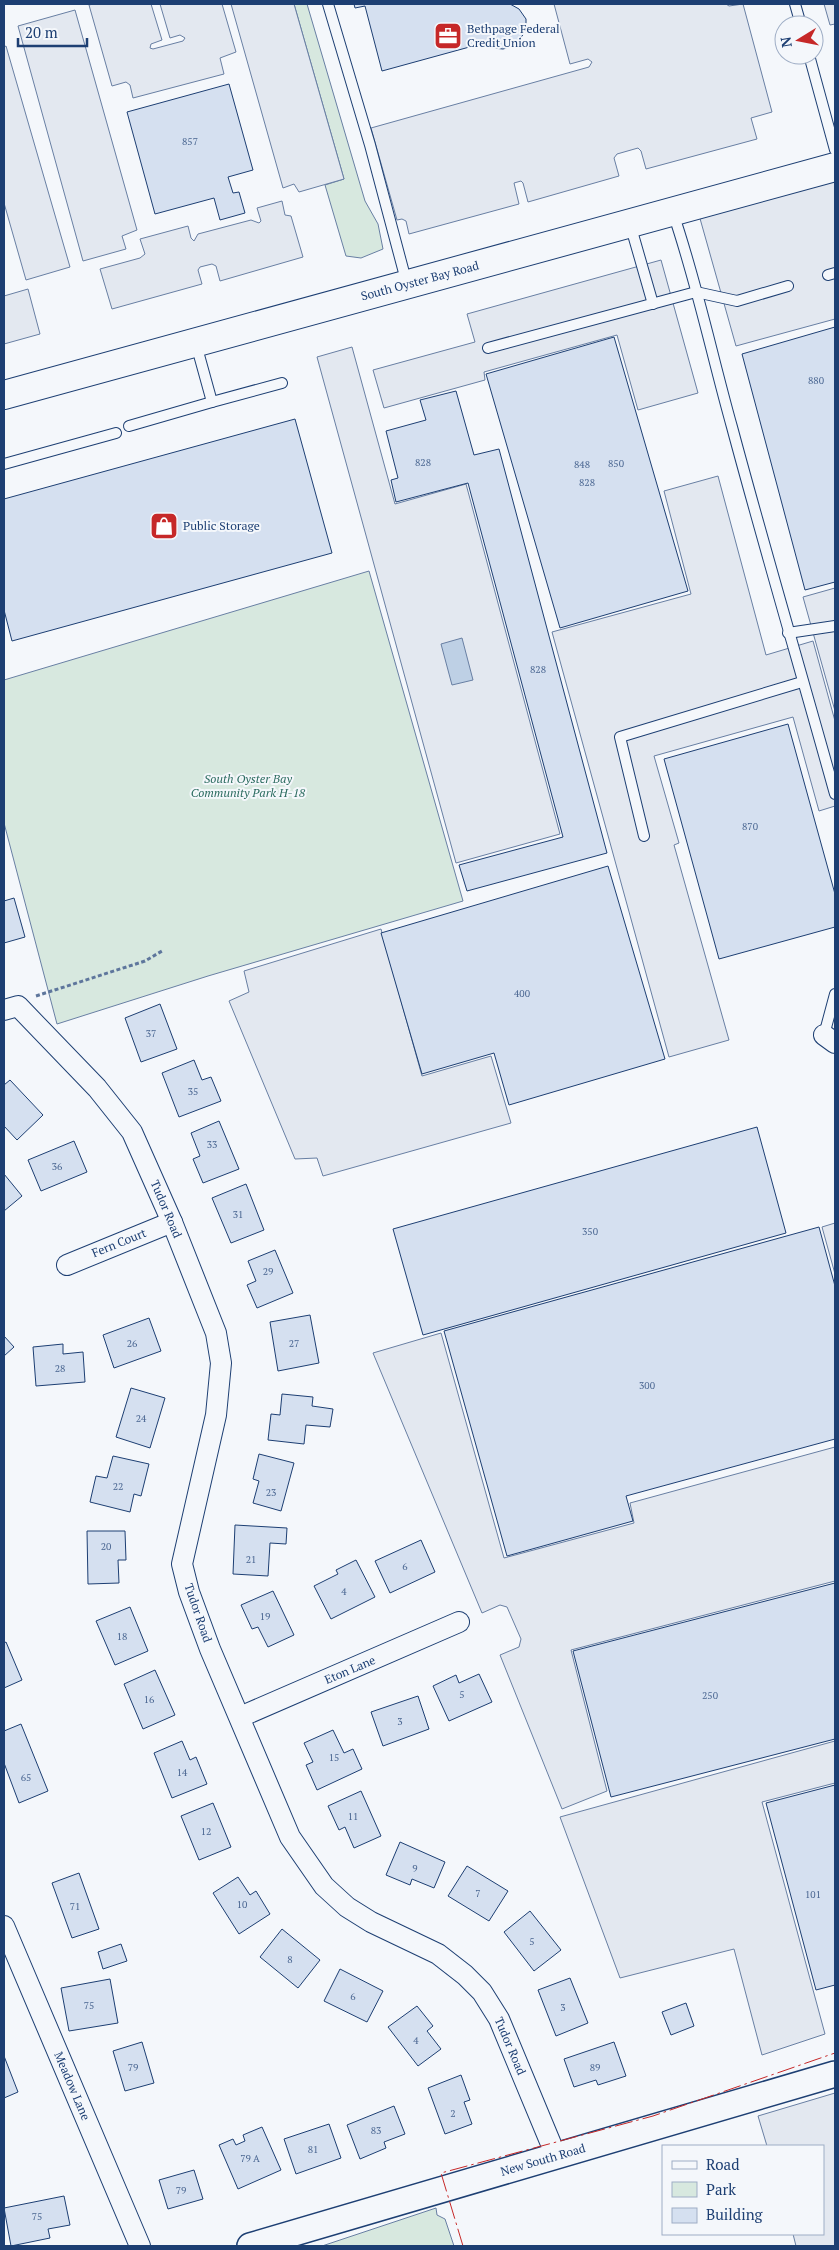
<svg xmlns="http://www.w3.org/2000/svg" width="839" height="2250" font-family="'PT Serif',serif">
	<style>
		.green { fill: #d7e8df; stroke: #687fa3 }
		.parking { fill: #e3e8f0; stroke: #687fa3 }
		.water { fill: #bed0e5; stroke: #687fa3 }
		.building { fill: #d5e0f0; stroke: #1d3f73 }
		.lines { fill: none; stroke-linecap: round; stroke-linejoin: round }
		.service-casing { stroke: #1d3f73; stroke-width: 12 }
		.minor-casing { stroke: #1d3f73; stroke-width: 22 }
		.tertiary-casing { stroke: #1d3f73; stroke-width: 28 }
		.secondary-casing { stroke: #1d3f73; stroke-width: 30 }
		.path { stroke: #5e769c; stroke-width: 3; stroke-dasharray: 4 2.5; stroke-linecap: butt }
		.service { stroke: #f4f7fb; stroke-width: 10 }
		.minor { stroke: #f4f7fb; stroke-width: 20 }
		.tertiary { stroke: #f4f7fb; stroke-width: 25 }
		.secondary { stroke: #f4f7fb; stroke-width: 28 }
		.power { stroke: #c62828; stroke-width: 1; stroke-dasharray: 18 4 2.5 4; stroke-linecap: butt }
		.labels { text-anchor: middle; stroke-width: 4; stroke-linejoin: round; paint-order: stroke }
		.number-label { font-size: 10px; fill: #4b6792 }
		.poi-label { font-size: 12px; fill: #1d3f73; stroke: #f4f7fb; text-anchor: start }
		.street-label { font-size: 12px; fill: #1d3f73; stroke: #f4f7fb }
		.park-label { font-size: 12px; font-style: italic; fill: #2c6c60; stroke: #f4f7fb }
	</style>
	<rect width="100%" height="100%" fill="#f4f7fb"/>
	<g class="green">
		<polygon points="294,4 307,4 365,201 378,224 383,249 361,258 346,256 325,185 344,179"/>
		<polygon points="369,571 463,901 208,976 57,1024 4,823 4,680"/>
		<polygon points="436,2208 437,2215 445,2219 454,2246 322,2246"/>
	</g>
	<g class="parking">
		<polygon points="93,4 151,4 162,40 151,44 150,48 153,49 183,41 185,38 180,35 170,38 160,4 222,4 236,52 220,58 224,74 133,98 130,85 126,82 112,86 89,5"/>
		<polygon points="231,4 294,4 344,179 299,192 294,184 283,188"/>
		<polygon points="554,4 726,4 729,6 743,4 772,112 751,118 757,139 646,169 641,151 638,148 617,154 614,158 619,176 528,202 523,183 521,181 514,183 519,204 409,234 406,221 402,219 397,220 371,128 589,67 592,62 588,59 570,64"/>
		<polygon points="824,4 835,4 835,24 830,25"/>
		<polygon points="75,10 137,230 122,236 126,249 83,261 18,26"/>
		<polygon points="6,46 70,267 26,280 4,203 4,47"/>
		<polygon points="835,177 835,319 736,346 699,215"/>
		<polygon points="282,201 285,215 291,216 303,257 220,281 216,266 212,264 200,267 198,270 202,284 112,309 100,269 140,258 145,254 140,239 188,226 191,238 194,241 198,234 251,220 259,223 261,221 257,208"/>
		<polygon points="661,260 698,393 638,410 617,335 484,372 485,380 384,408 373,370 475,342 467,314"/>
		<polygon points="28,289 40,334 4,344 4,296"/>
		<polygon points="352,347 395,504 466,484 560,834 456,863 317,357"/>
		<polygon points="718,476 766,655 813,641 835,721 835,806 819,811 793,717 654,756 679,843 674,845 729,1040 669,1057 552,632 691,594 664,491"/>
		<polygon points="835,588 835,711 803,597"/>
		<polygon points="381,929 422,1076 491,1056 511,1123 323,1176 317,1158 295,1159 229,1001 249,992 244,971"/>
		<polygon points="835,1223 835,1274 822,1227"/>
		<polygon points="441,1333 504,1558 634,1523 630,1503 835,1447 835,1581 571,1650 607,1791 562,1809 500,1655 519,1647 521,1639 507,1607 500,1605 482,1613 373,1353"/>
		<polygon points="835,1741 835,1783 762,1802 825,2034 762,2055 734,1949 620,1978 560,1817"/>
		<polygon points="835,2093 835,2246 796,2246 793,2234 823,2234 823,2146 767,2146 758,2116"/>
	</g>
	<polygon class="water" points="462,638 473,680 452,685 441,644"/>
	<g class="building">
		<polygon points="354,4 510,4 519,9 526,19 526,31 514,46 503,49 493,48 484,43 382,71 365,6 355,8"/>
		<polygon points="229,84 253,170 228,177 233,193 239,192 245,213 220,220 214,198 155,214 127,112"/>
		<polygon points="835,327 835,582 805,590 742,354"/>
		<polygon points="614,337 688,591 560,628 486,374"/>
		<polygon points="456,391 474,455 499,449 607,853 467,891 459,865 563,837 468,483 396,502 391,480 398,478 386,431 426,420 420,400"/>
		<polygon points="295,419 332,553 12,641 4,610 4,499"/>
		<polygon points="788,724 835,894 835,927 719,959 664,759"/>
		<polygon points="608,866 665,1059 509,1105 494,1053 422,1074 381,933"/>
		<polygon points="14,898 25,937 4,943 4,901"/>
		<polygon points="160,1004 177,1049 141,1062 125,1018"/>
		<polygon points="194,1060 202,1080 211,1077 221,1101 179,1117 162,1073"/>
		<polygon points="10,1080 43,1115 17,1140 4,1126 4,1085"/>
		<polygon points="219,1121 239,1169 203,1183 193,1159 200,1156 191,1133"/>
		<polygon points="757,1127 786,1233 423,1335 393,1229"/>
		<polygon points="74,1141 87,1172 41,1191 28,1160"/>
		<polygon points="4,1174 22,1196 4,1211"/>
		<polygon points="246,1184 264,1230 231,1243 212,1198"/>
		<polygon points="819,1227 835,1286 835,1439 626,1496 633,1521 507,1556 444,1331"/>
		<polygon points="275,1250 293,1293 257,1308 247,1285 256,1281 248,1261"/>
		<polygon points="310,1315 319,1363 278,1371 270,1322"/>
		<polygon points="149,1318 161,1351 114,1368 103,1335"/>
		<polygon points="4,1336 14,1347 4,1356"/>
		<polygon points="63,1344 63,1354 83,1352 85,1382 36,1386 33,1347"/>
		<polygon points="131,1388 165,1398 150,1448 116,1437"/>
		<polygon points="282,1394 313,1397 312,1406 333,1409 330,1427 306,1425 304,1444 268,1440 271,1414 280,1415"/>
		<polygon points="259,1454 294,1463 281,1511 253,1503 259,1481 253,1479"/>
		<polygon points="113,1456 149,1464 141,1496 134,1494 130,1512 90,1502 96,1476 107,1478"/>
		<polygon points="235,1525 287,1528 286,1544 270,1543 268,1576 233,1574"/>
		<polygon points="87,1531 125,1531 126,1560 118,1560 119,1583 88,1584"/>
		<polygon points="421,1540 435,1572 390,1593 375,1561"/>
		<polygon points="356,1560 375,1597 331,1619 314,1586 338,1574 336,1570"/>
		<polygon points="835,1583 835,1739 611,1797 573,1651"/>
		<polygon points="273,1591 294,1635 268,1647 258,1627 252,1629 241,1605"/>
		<polygon points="130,1607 148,1651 115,1665 96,1621"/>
		<polygon points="6,1642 22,1680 4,1688 4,1643"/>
		<polygon points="155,1670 175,1715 143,1729 124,1684"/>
		<polygon points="479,1674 492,1702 449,1721 433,1686 456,1675 459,1683"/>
		<polygon points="418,1696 429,1729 383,1746 371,1712"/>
		<polygon points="21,1724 48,1791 19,1803 4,1763 4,1731"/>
		<polygon points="333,1730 344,1753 353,1749 362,1769 317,1790 306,1765 313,1762 304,1743"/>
		<polygon points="182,1741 190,1760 196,1757 207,1784 172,1798 154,1753"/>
		<polygon points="835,1785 835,1985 816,1990 766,1803"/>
		<polygon points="361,1791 381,1836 354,1848 345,1827 339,1830 328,1806"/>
		<polygon points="213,1803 231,1847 199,1860 181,1816"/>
		<polygon points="400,1842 445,1862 434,1888 412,1879 410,1885 386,1875"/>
		<polygon points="467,1866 508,1891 489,1921 448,1896"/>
		<polygon points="79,1873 99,1929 72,1938 52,1883"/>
		<polygon points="238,1877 250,1895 256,1891 270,1914 239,1934 213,1893"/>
		<polygon points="530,1911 561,1950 534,1971 504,1932"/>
		<polygon points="282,1929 320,1960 298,1988 260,1957"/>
		<polygon points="121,1944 127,1961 103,1969 98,1952"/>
		<polygon points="340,1969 383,1991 367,2022 324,2001"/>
		<polygon points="570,1978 588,2023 556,2036 538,1990"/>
		<polygon points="110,1979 118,2023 69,2031 61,1988"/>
		<polygon points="686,2003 694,2026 671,2035 662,2012"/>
		<polygon points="417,2006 433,2026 427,2031 441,2049 418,2066 388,2027"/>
		<polygon points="142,2042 154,2083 125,2091 113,2051"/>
		<polygon points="614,2042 626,2076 598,2085 596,2080 574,2087 564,2059"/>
		<polygon points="4,2056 18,2092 4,2098"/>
		<polygon points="461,2075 470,2100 464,2102 472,2124 445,2134 428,2088"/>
		<polygon points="394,2106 405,2134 384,2142 386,2148 360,2159 347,2125"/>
		<polygon points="329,2124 341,2158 296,2174 284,2139"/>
		<polygon points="262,2127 281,2170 238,2189 219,2145 233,2139 236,2145 245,2141 243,2135"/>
		<polygon points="194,2170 203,2199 168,2209 159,2180"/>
		<polygon points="64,2196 70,2225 48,2229 50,2238 11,2246 4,2208"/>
	</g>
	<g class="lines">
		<defs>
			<g id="service">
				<polyline points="328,4 370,145 407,284"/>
				<polyline points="795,4 801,25"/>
				<polyline points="809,55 835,150"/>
				<path d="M673 213C697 283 712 356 732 427 765 550 801 672 835 794"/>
				<polyline points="630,224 653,304"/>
				<polyline points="828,275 835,273"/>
				<polyline points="196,344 212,402 282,383"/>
				<polyline points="488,348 696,292 737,301 788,286"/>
				<polyline points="129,426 212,402"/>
				<polyline points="4,464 116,433"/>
				<polyline points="788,633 835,626"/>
				<polyline points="644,836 620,737 802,682"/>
				<polyline points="824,1035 835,994"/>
			</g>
			<g id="minor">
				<polyline points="4,1010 18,1006 97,1088 132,1132 172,1222 216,1333 221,1363 216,1415 182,1564 189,1592 210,1649 290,1837 324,1886 347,1907 371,1922 438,1954 465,1975 482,1992 499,2019 556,2156"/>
				<polyline points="824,1035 835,1043"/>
				<polyline points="67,1265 172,1222"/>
				<polyline points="240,1717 459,1622"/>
				<polyline points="4,1926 140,2246"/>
			</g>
			<polyline id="tertiary" points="250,2246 835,2074"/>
			<polyline id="secondary" points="4,395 835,167"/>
		</defs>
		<use href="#service" class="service-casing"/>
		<use href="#minor" class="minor-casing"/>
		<use href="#tertiary" class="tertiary-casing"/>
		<use href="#secondary" class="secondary-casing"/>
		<polyline class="path" points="36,996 145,961 162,951"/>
		<use href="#service" class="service"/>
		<use href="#minor" class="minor"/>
		<use href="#tertiary" class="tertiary"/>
		<use href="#secondary" class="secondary"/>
		<polyline class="power" points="463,2246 441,2173 653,2116 835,2053"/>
	</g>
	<defs>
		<symbol id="office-square" viewBox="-11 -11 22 22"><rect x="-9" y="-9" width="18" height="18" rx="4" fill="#c62828" stroke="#f4f7fb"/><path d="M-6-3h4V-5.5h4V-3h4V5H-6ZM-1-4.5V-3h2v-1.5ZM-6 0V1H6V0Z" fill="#fff"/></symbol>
		<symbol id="shop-square" viewBox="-11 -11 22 22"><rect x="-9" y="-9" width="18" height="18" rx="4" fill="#c62828" stroke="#f4f7fb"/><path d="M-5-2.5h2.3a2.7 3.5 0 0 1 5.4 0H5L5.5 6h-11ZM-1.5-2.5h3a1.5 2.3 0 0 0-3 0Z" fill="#fff"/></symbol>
	</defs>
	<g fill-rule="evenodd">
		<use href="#office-square" x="432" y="20" width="32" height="32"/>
		<use href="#shop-square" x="148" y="510" width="32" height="32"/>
	</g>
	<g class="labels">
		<g class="number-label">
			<text x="190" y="145">857</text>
			<text x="816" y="384">880</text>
			<text x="423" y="466">828</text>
			<text x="616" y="467">850</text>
			<text x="582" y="468">848</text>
			<text x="587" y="486">828</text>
			<text x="538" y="673">828</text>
			<text x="750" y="830">870</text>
			<text x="522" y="997">400</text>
			<text x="151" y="1037">37</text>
			<text x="193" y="1095">35</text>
			<text x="212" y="1148">33</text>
			<text x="57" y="1170">36</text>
			<text x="238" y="1218">31</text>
			<text x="590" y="1235">350</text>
			<text x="268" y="1275">29</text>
			<text x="132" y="1347">26</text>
			<text x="294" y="1347">27</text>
			<text x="60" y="1372">28</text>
			<text x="647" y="1389">300</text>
			<text x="141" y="1422">24</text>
			<text x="118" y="1490">22</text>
			<text x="271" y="1496">23</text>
			<text x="106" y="1550">20</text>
			<text x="251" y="1563">21</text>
			<text x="405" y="1570">6</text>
			<text x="344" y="1595">4</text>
			<text x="265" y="1620">19</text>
			<text x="122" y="1640">18</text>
			<text x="462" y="1698">5</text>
			<text x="710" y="1699">250</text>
			<text x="149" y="1703">16</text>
			<text x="400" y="1725">3</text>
			<text x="334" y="1761">15</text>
			<text x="182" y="1776">14</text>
			<text x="26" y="1781">65</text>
			<text x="353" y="1820">11</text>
			<text x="206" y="1835">12</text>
			<text x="415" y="1872">9</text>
			<text x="478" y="1897">7</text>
			<text x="813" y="1898">101</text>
			<text x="242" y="1908">10</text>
			<text x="75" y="1910">71</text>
			<text x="532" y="1945">5</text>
			<text x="290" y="1963">8</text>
			<text x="353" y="2000">6</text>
			<text x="89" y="2009">75</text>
			<text x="563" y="2011">3</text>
			<text x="416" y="2044">4</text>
			<text x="133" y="2071">79</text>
			<text x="595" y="2071">89</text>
			<text x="453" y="2117">2</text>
			<text x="376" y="2134">83</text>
			<text x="313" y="2153">81</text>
			<text x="250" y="2162">79 A</text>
			<text x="181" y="2194">79</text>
			<text x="37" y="2220">75</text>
		</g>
		<g class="poi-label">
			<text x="467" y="33">Bethpage Federal<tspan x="467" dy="14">Credit Union</tspan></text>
			<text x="183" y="530">Public Storage</text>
		</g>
		<g class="street-label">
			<text transform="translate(420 281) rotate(-15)" y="4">South Oyster Bay Road</text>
			<text transform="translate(166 1209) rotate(67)" y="4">Tudor Road</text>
			<text transform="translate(119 1243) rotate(-22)" y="4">Fern Court</text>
			<text transform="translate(198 1613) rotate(71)" y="4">Tudor Road</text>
			<text transform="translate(350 1670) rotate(-23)" y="4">Eton Lane</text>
			<text transform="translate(510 2046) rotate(67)" y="4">Tudor Road</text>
			<text transform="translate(72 2086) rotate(67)" y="4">Meadow Lane</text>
			<text transform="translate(543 2160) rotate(-16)" y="4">New South Road</text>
		</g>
		<g class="park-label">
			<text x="248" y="783">South Oyster Bay<tspan x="248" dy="14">Community Park H-18</tspan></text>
		</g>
	</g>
	<rect width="839" height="2250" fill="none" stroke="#1d3f73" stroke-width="10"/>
	<rect x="662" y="2145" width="162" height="90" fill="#f4f7fb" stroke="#9eadc5"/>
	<rect x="672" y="2161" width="25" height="8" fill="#f4f7fb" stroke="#9eadc5"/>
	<text x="706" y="2170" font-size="15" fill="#1d3f73">Road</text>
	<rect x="672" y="2182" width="25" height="15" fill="#d7e8df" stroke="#9eadc5"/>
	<text x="706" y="2195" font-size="15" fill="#1d3f73">Park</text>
	<rect x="672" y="2208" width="25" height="15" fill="#d5e0f0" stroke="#9eadc5"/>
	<text x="706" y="2220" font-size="15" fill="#1d3f73">Building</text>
	<g transform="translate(799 40) rotate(260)"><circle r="24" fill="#f4f7fb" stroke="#9eadc5"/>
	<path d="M0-4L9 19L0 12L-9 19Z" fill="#c62828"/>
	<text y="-8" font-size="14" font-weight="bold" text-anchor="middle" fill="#1d3f73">N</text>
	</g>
	<path d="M18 38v8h69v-8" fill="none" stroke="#1d3f73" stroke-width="2.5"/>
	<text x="25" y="38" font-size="15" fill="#1d3f73" stroke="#f4f7fb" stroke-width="4" paint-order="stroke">20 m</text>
</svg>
